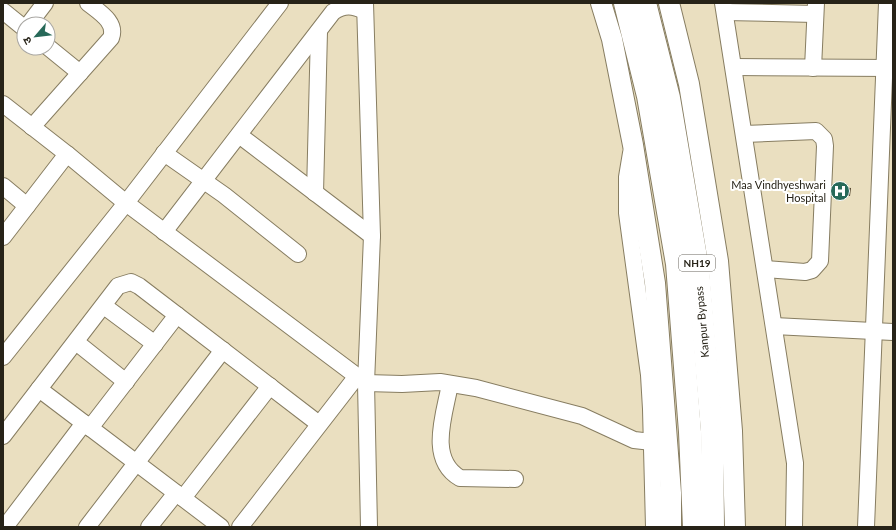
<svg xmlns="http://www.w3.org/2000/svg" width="896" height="530" font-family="Lato,'Noto Sans Devanagari',sans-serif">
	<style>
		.building { fill: #50422a }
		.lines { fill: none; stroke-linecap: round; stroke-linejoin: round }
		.minor-casing { stroke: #877d61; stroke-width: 18 }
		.major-casing { stroke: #877d61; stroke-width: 22 }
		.highway-casing { stroke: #877d61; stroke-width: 24 }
		.minor { stroke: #fff; stroke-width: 16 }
		.major { stroke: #fff; stroke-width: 20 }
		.highway { stroke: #fff; stroke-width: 22 }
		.labels { text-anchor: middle; stroke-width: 4; stroke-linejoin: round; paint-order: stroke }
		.shield { fill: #fff; stroke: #68655d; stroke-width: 1 }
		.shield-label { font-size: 10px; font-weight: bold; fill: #272318 }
		.poi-label { font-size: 11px; fill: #272318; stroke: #fff; text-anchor: end }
		.street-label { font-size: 11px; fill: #272318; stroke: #fff }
	</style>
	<rect width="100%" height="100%" fill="#eadfc0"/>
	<polygon class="building" points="828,185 851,188 850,196 827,193"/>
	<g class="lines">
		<defs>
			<g id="minor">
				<polyline points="365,3 372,236 366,383 369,527"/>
				<polyline points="723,3 795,463 794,527"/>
				<polyline points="3,11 24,28"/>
				<polyline points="725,12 815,14"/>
				<polyline points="29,24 45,3"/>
				<polyline points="48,47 80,73"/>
				<polyline points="734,67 892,68"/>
				<polyline points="813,68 816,3"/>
				<polyline points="3,104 67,154 126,203 366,383 402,384 440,382 476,388 582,416 634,440 652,442"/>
				<path d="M32 127 111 38C117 22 99 12 88 3"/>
				<polyline points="744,134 816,131 824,139 825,146 820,261 812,270 805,272 765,269"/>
				<polyline points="239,135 372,236"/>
				<polyline points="164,153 224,195 298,254"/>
				<polyline points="631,153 627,177 627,213 649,375 651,409 654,527"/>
				<polyline points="3,186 27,206"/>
				<polyline points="315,193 319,31"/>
				<path d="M164 232 333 12C345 4 353 6 365 11"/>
				<polyline points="3,237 67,154"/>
				<polyline points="104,306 155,344"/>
				<polyline points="774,326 893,332"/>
				<polyline points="76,342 126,382"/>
				<polyline points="3,357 126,203 280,3"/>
				<path d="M450 384C445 413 427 459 460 478L515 479"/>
				<polyline points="39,389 221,527"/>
				<polyline points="90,428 177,315"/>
				<polyline points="3,436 118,286 131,282 139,286 319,424"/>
				<polyline points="183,498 270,386"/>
				<polyline points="5,527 84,423"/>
				<polyline points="87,527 223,350"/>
				<polyline points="149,527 176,493"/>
				<polyline points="240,527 357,376"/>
				<polyline points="866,527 887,3"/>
			</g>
			<g id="major">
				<polyline points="601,3 612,39 633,145 655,283 671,493 671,527"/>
				<polyline points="669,3 689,84 718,261 732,431 735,527"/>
			</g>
			<g id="highway">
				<polyline points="625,3 648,96 677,264 690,432 694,527"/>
				<polyline points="645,3 669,98 698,269 712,431 713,527"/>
			</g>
		</defs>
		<use href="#minor" class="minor-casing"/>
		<use href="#major" class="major-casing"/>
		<use href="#highway" class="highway-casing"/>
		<use href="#minor" class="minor"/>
		<use href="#major" class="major"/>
		<use href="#highway" class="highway"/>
	</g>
	<defs>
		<symbol id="hospital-disc" viewBox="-11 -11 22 22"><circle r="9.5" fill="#276959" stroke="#fff"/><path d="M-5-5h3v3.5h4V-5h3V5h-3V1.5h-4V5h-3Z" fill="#fff"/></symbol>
	</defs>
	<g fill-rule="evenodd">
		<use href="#hospital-disc" x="829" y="180" width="22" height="22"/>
	</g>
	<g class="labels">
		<rect class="shield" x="679" y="255" width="36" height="16" rx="3"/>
		<g class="shield-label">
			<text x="697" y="267">NH19</text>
		</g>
		<g class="poi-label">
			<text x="826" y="189">Maa Vindhyeshwari<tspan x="826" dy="13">Hospital</tspan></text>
		</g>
		<g class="street-label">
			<text transform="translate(702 322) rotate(-95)" y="4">Kanpur Bypass</text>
		</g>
	</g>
	<rect width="896" height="530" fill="none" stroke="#272318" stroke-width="8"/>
	<g transform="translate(36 36) rotate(242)"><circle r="19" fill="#ffffff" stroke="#a9a7a3"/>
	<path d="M0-3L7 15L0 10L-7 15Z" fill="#276959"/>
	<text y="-6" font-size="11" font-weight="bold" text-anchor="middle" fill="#272318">उ</text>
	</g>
</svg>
